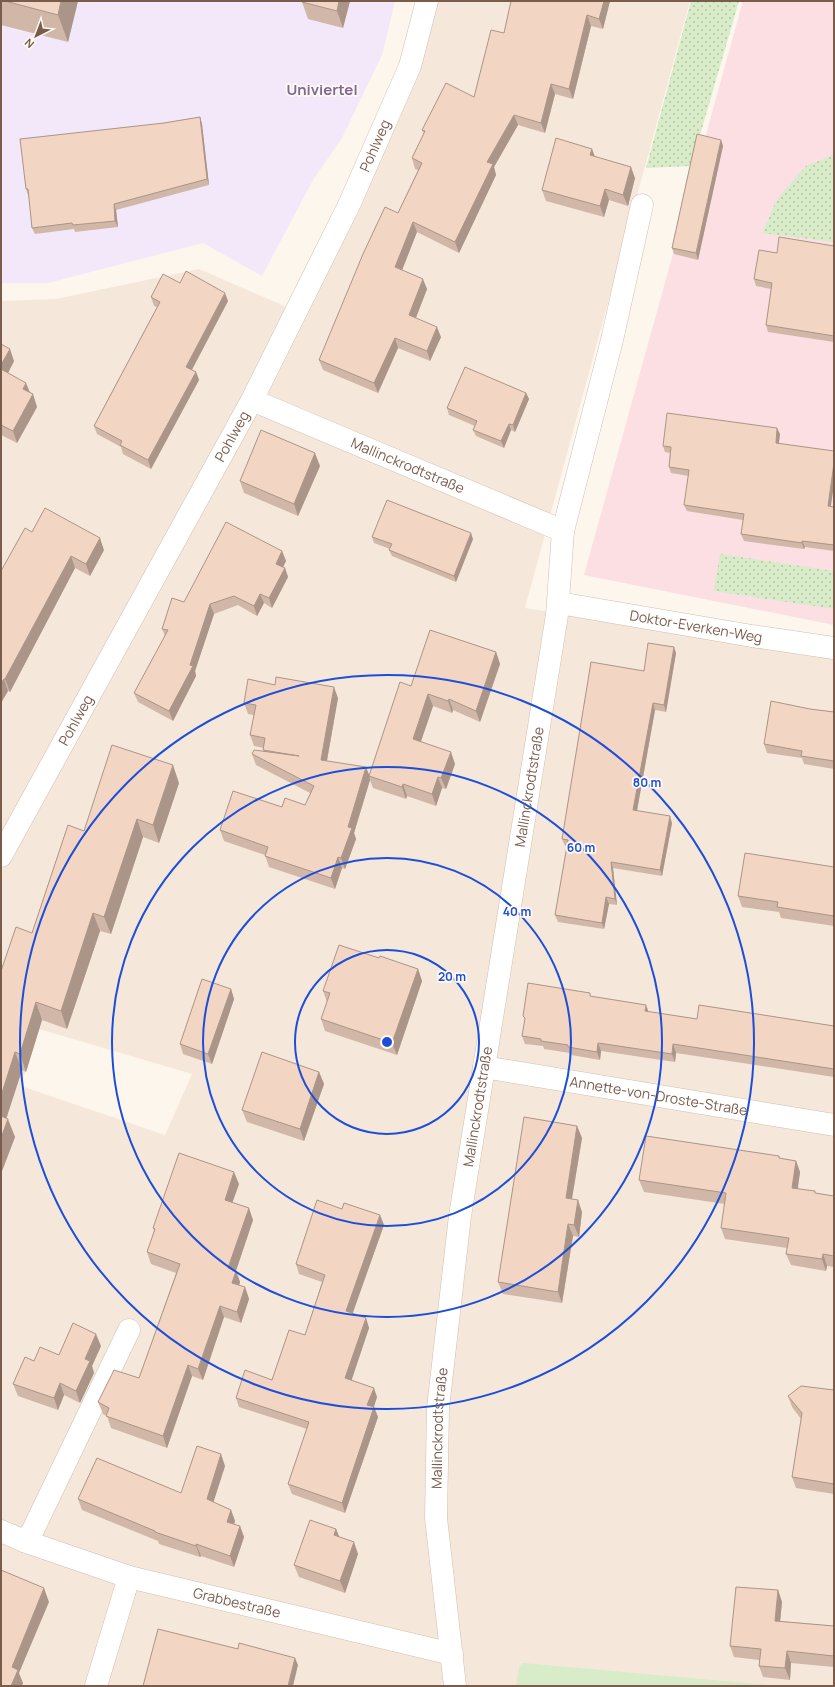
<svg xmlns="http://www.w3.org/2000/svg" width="835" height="1687" font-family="Manrope,sans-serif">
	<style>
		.residential { fill: #f5e8da; fill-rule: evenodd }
		.education { fill: #f3e8fa }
		.medical { fill: #fbdfe3 }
		.grass { fill: url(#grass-dots) }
		.park { fill: #d8ecc9 }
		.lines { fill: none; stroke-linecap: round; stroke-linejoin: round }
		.street-casing { stroke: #d1beb0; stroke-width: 23 }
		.street { stroke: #fff; stroke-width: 22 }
		.wall { fill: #d1b7a8 }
		.shaded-wall { fill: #aa9588 }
		.building { fill: #f3d5c3; stroke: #aa9588 }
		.ring { fill: none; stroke: #1d4ed8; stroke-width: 2 }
		.labels { text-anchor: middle; stroke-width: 3.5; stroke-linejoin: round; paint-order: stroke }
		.street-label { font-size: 14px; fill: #7a5c4d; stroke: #fffaf3 }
		.neighbourhood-label { font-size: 15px; font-weight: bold; fill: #846695; stroke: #fffaf3 }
		.centre { fill: #1d4ed8; stroke: #fffaf3; stroke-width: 2 }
		.ring-label { font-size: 12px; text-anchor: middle; font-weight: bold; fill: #1d4ed8; stroke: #fffaf3; stroke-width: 3.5; stroke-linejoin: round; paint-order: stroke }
	</style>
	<defs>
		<pattern id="grass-dots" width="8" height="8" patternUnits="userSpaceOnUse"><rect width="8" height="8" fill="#d8ecc9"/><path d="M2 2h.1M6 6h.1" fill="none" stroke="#b4c2a5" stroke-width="1.8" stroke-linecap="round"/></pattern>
	</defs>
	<rect width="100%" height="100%" fill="#fdf6ec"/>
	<path class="residential" d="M438 1H690L525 608 834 654V1686H1V301L56 299 199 269 303 314 419 72ZM39 1029 192 1074 165 1135 21 1086Z"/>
	<polygon class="education" points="1,1 395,1 382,55 342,138 313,180 262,276 203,243 48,283 1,283"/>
	<polygon class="medical" points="743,1 834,1 834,625 584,575"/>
	<g class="grass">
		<polygon points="691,1 739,1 691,166 646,168"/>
		<polygon points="834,155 834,242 762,233 778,198 806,166"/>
		<polygon points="720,554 834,571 834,609 714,591"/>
	</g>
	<polygon class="park" points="523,1663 782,1686 516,1686 519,1667"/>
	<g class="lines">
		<defs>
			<g id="street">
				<path id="s1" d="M252 400 563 531"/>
				<path id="s2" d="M559 603 752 636 834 648"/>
				<path id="s3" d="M1 856 252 400 349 205 410 66 427 1"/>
				<path id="s4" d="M484 1067 834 1125"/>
				<path id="s5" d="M1 1531 24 1541 129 1577 452 1654"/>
				<polyline points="24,1541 32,1532 129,1330"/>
				<polyline points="96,1686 129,1577"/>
				<path id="s6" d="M455 1686 436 1518 438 1408 460 1216 557 615 563 531 612 340 642 205"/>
			</g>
		</defs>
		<use href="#street" class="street-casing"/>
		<use href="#street" class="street"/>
	</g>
	<g class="wall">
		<polygon points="1,1 78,1 68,42 1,25"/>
		<polygon points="350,1 343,28 308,19 302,2"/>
		<polygon points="511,1 610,1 603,29 591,26 573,99 555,94 545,133 518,125 494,167 496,175 459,253 417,232 402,270 427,289 416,318 441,337 430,361 398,348 378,393 323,370 319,360 398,213 418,170 415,169 412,158 424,134 422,130 474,97 504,33"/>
		<polygon points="200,117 202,124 209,185 116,210 118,227 75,232 74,229 35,234 32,228 29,195 28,195 26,189 164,123"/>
		<polygon points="721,140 723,146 698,260 674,254 672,248"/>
		<polygon points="592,149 595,157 635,178 628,206 609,200 604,217 546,201 542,190"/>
		<polygon points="834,246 834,342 768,332 766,325 771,289 756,286 754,279 777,253"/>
		<polygon points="180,283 228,301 192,370 196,372 199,380 151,469 123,454 121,447 97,434 94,426 157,307 154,306 151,297"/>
		<polygon points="1,344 14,361 8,373 30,393 37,407 17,443 1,435"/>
		<polygon points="526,393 529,399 515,432 511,430 504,448 476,436 473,430 475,426 449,415 447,408"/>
		<polygon points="780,434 779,443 831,507 834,507 834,551 805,547 804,549 744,541 741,534 743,520 687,511 684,505 689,476 671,473 669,467 670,453 665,452 663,446"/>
		<polygon points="320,466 298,516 244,493 240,481"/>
		<polygon points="32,532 104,550 90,576 75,568 10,692 8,691 1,703 1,571"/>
		<polygon points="372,537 473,539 456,582 392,556 389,550 390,549 374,543"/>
		<polygon points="282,551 286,561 283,567 285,568 288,577 272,608 264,603 257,616 238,605 214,614 195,671 196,676 173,721 138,702 134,693 165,636 162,629 184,602"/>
		<polygon points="496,652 500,664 480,722 453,710 452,713 433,706 421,741 455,764 446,789 442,788 436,806 407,796 406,799 373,788 370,780 354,833 356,839 345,869 342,868 335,889 269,867 265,855 224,841 220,830 282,807 305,805 310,793 256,765 252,754 264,751 264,748 254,746 250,735 254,715 248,714 244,703 338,698 327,761 369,775 411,686"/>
		<polygon points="676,653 666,712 655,710 637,811 672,823 662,876 613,868 617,905 609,904 604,929 558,922 555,915 567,846 565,846 562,839 644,671"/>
		<polygon points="810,709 834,712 834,769 804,764 802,758 767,753 764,744"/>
		<polygon points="179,783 159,843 143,837 111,934 100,931 67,1029 42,1020 26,1072 22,1070 6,1118 15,1137 2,1171 1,1171 1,971 32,933 84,831"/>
		<polygon points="834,867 834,926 781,918 779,912 742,907 738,896"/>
		<polygon points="379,958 418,969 422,981 397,1055 325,1031 321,1019 327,1002 323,991"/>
		<polygon points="231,989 234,999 212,1064 183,1054 180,1044"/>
		<polygon points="591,997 649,1012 697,1019 834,1026 834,1077 676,1053 675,1062 601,1051 600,1060 571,1055 570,1053 544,1049 543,1046 525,1044 522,1036 525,1020 523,1016"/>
		<polygon points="319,1072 324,1084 304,1141 247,1122 242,1110"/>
		<polygon points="577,1126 582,1138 572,1199 582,1212 579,1237 573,1236 562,1303 503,1294 498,1282"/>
		<polygon points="779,1156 780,1158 796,1161 800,1172 798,1189 815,1191 815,1193 834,1196 834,1267 827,1266 826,1271 791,1265 786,1254 787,1248 725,1239 721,1228 725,1204 644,1192 639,1180"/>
		<polygon points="239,1184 232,1203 253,1220 236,1270 240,1282 239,1286 245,1287 249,1299 241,1323 224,1317 203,1380 192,1376 167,1448 111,1428 107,1416 103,1414 98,1402 139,1378 176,1273 151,1264 147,1252 154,1231 153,1228"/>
		<polygon points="342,1209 380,1215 384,1225 352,1313 366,1318 369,1328 351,1380 377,1397 374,1407 378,1417 345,1513 292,1494 288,1484 307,1429 239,1407 236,1398 272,1380 305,1335 322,1282 299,1274 296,1264"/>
		<polygon points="101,1346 92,1366 94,1373 80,1403 64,1395 58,1410 18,1396 13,1384 34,1361"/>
		<polygon points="834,1390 834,1494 796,1488 792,1477 801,1419 792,1407 788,1396"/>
		<polygon points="225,1466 213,1502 231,1510 235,1521 234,1524 240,1526 244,1537 234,1567 201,1556 200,1557 159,1544 158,1541 82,1510 78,1499 181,1493"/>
		<polygon points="336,1529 339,1537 358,1554 345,1593 299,1577 294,1565"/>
		<polygon points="778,1590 782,1602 780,1621 834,1626 834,1667 791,1663 790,1680 763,1677 759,1666 759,1660 734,1657 730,1646"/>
	</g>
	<g class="shaded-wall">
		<polygon points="61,1 78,1 68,42 58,15"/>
		<polygon points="339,1 350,1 343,28 337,11"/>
		<polygon points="604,1 610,1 603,29 599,19"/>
		<polygon points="587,15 591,26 573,99 569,89"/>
		<polygon points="551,84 555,94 545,133 541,123"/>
		<polygon points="514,115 518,125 494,167 496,175 459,253 455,242 487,162"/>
		<polygon points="200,117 202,124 209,185 207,179"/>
		<polygon points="721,140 723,146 698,260 696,253"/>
		<polygon points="592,149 596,160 590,155"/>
		<polygon points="631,167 635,178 628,206 623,195"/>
		<polygon points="605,189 609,200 604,217 600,206"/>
		<polygon points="114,204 116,210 118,227 115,221"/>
		<polygon points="413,222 417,232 399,278 395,267"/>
		<polygon points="423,279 427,289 413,325 409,315"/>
		<polygon points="225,293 228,301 189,375 186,367"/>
		<polygon points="437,327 441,337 430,361 427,351"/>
		<polygon points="395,338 398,348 378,393 374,383"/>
		<polygon points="10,349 14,361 4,381 1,373 1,365"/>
		<polygon points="196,372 199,380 151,469 148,460"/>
		<polygon points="26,383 31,395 23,389"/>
		<polygon points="526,393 529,399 515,432 513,425"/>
		<polygon points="33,394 37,407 17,443 13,431"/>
		<polygon points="509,424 511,430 504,448 501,441"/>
		<polygon points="777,428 780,434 778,449 776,443"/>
		<polygon points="315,453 320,466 298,516 294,504"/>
		<polygon points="834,463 834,485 830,512 828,506"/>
		<polygon points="471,533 473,539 456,582 454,576"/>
		<polygon points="100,538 104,550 90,576 86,564"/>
		<polygon points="802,541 805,547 804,549 802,543"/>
		<polygon points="282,551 286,561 280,573 276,564"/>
		<polygon points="71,556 75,568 10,692 5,679"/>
		<polygon points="285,568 288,577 272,608 269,598"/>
		<polygon points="260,594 264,603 257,616 254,606"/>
		<polygon points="210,604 214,614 195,671 196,676 173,721 169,711 190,665"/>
		<polygon points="674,647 676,653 666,712 664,705"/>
		<polygon points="496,652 500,664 480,722 476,711"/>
		<polygon points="4,679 8,691 1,703 1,683"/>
		<polygon points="334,687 338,698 325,771 321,760"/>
		<polygon points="428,694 433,706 418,750 413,739"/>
		<polygon points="449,699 453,710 452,713 448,701"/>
		<polygon points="653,703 655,710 636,816 633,810"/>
		<polygon points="451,752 455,764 446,789 441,778"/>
		<polygon points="173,765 179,783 159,843 153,825"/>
		<polygon points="366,767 370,777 369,776 370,780 354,833 356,839 345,869 341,858 348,827"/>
		<polygon points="438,777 442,788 436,806 432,794"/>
		<polygon points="403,784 407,796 406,799 402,787"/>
		<polygon points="670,816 672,823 662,876 660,870"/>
		<polygon points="137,819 143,837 111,934 104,917"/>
		<polygon points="338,857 342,868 335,889 331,878"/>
		<polygon points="611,862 613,868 617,905 615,899"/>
		<polygon points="606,897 609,904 604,929 602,923"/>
		<polygon points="93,913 100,931 67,1029 61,1011"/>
		<polygon points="418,969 422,981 397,1055 392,1043"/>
		<polygon points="231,989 234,999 212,1064 208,1054"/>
		<polygon points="36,1002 42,1020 26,1072 20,1054"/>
		<polygon points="646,1005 649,1013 645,1011"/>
		<polygon points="598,1043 601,1051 600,1060 597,1052"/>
		<polygon points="673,1044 676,1053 675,1062 672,1054"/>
		<polygon points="15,1052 22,1070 2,1132 1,1130 1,1096"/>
		<polygon points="319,1072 324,1084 304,1141 300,1129"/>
		<polygon points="8,1119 15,1137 2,1171 1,1167 1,1138"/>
		<polygon points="577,1126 582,1138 570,1210 566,1198"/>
		<polygon points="796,1161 800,1172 796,1199 792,1188"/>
		<polygon points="234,1172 239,1184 229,1212 225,1200"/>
		<polygon points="578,1200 582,1212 579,1237 574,1225"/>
		<polygon points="249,1208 253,1220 233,1280 228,1268"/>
		<polygon points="380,1215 384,1225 350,1321 346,1311"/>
		<polygon points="568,1224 573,1236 562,1303 558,1292"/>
		<polygon points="823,1254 827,1266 826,1271 822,1259"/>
		<polygon points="236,1271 240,1282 236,1295 232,1283"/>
		<polygon points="245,1287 249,1299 241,1323 237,1312"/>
		<polygon points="220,1306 224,1317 203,1380 198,1369"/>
		<polygon points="366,1318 369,1328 349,1388 345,1378"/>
		<polygon points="96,1334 101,1346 92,1366 94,1373 80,1403 76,1391 85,1359"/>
		<polygon points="188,1365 192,1376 167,1448 163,1436"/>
		<polygon points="60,1383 64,1395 58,1410 54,1398"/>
		<polygon points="374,1388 377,1397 371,1415 367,1405"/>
		<polygon points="374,1407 378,1417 345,1513 342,1503"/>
		<polygon points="221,1454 225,1466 211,1510 207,1499"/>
		<polygon points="231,1510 235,1521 231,1533 227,1522"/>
		<polygon points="240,1526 244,1537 234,1567 230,1556"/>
		<polygon points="336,1529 341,1541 334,1535"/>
		<polygon points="354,1542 358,1554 345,1593 340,1581"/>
		<polygon points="196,1544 201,1556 200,1557 196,1546"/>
		<polygon points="44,1588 49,1602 19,1673 23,1683 22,1686 11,1686 12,1667"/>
		<polygon points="778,1590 782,1602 779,1633 775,1621"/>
		<polygon points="787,1651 791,1663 790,1680 785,1668"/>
		<polygon points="295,1658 298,1665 293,1686 288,1686"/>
	</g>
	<g class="building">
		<polygon points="5,1 61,1 58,15"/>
		<polygon points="302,1 339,1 337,11 302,2"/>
		<polygon points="511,1 604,1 599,19 587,15 569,89 551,84 541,123 514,115 487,162 493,164 455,242 413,222 395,267 423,279 409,315 437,327 427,351 395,338 374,383 319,360 363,254 385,207 398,213 422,163 412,158 425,131 422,130 446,83 474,97 491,30 504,33"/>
		<polygon points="200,117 207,179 114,204 115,221 73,225 72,223 32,228 28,189 26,189 20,139 164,123"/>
		<polygon points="697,134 721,140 696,253 672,248"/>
		<polygon points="556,138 592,149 590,155 631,167 623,195 605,189 600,206 542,190"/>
		<polygon points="779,237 834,246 834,336 766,325 772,283 754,279 759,250 777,253"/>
		<polygon points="186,271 225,293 186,367 196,372 148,460 120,445 122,441 94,426 160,302 151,297 163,274 180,283"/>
		<polygon points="1,344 10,349 1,365"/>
		<polygon points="465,367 526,393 513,425 509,424 501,441 473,430 477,421 447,408"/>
		<polygon points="1,369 26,383 23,389 33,394 13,431 1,425"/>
		<polygon points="667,413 777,428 776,443 834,451 834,463 828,506 834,507 834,545 802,541 802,543 741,534 744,514 684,505 689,470 669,467 671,447 663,446"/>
		<polygon points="261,430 315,453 294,504 240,481"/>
		<polygon points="387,500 471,533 454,576 389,550 392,544 372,537"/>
		<polygon points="45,508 100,538 86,564 71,556 5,679 4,679 1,683 1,571 25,528 32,532"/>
		<polygon points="226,522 282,551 276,564 285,568 269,598 260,594 254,606 234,596 210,604 190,665 193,666 169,711 134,693 168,630 162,629 172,598 184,602"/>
		<polygon points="430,630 496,652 476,711 449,699 448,701 428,694 413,739 451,752 441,778 438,777 432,794 403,784 402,787 369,776 400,682 411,686"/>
		<polygon points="648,643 674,647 664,705 653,703 633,810 670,816 660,870 611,862 615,899 606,897 602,923 555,915 568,840 562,839 591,662 644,671"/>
		<polygon points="276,677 334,687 321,760 366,767 348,827 352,828 341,858 338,857 331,878 265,856 268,847 220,830 233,791 282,807 285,798 305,805 314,786 252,754 254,750 299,756 263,750 265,738 250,735 256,705 244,703 248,679 275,685"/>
		<polygon points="771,701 810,709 834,712 834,761 801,756 802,751 764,744"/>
		<polygon points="112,745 173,765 153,825 137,819 104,917 93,913 61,1011 36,1002 20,1054 15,1052 1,1096 1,971 16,927 32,933 68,825 84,831"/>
		<polygon points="745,853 834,867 834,916 777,907 778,902 738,896"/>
		<polygon points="339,945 379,958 380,956 418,969 392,1043 321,1019 330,993 323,991"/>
		<polygon points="202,979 231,989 208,1054 180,1044"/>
		<polygon points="528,983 590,993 590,996 646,1005 645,1011 697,1019 699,1005 834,1026 834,1069 673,1044 672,1054 598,1043 597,1052 568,1047 568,1045 541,1041 541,1039 522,1036 525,1018 523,1016"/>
		<polygon points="262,1052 319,1072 300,1129 242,1110"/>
		<polygon points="1,1116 8,1119 1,1138"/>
		<polygon points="524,1117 577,1126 566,1198 578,1200 574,1225 568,1224 558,1292 498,1282"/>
		<polygon points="646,1136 779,1156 779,1158 796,1161 792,1188 815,1191 815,1193 834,1196 834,1256 823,1254 822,1259 786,1254 789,1238 721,1228 726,1193 639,1180"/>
		<polygon points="179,1153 234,1172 225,1200 249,1208 228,1268 236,1271 232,1283 245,1287 237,1312 220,1306 198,1369 188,1365 163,1436 106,1416 109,1408 98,1402 114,1370 139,1378 180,1264 147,1252 155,1229 153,1228"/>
		<polygon points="317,1200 342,1209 344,1203 380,1215 346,1311 366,1318 345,1378 374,1388 367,1405 374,1407 342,1503 288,1484 309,1422 236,1398 245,1370 272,1380 289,1330 305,1335 325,1275 296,1264"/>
		<polygon points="73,1323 96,1334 85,1359 90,1361 76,1391 60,1383 54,1398 13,1384 25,1357 34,1361 40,1347 59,1355"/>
		<polygon points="801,1386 834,1390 834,1484 792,1477 802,1413 788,1396"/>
		<polygon points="197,1446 221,1454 207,1499 231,1510 227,1522 240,1526 230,1556 196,1544 196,1546 155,1532 155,1531 78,1499 97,1458 181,1493"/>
		<polygon points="310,1520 336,1529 334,1535 354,1542 340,1581 294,1565"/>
		<polygon points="1,1570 44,1588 12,1667 18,1670 11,1686 1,1686"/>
		<polygon points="736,1587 778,1590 775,1621 834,1626 834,1656 787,1651 785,1668 759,1666 761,1649 730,1646"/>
		<polygon points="158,1629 238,1649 239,1643 295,1658 288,1686 143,1686"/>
	</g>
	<g class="ring">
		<circle cx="387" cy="1042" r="92"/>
		<circle cx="387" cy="1042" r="184"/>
		<circle cx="387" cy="1042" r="275"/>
		<circle cx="387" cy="1042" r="367"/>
	</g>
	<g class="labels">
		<g class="street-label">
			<text dy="5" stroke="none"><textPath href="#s3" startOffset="803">Pohlweg</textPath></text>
			<text dy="5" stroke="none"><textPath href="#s3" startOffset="479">Pohlweg</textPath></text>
			<text dy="5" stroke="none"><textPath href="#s1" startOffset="169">Mallinckrodtstraße</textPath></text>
			<text dy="5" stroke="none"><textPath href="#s2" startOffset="139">Doktor-Everken-Weg</textPath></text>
			<text dy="5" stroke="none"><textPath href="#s3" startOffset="155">Pohlweg</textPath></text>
			<text dy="5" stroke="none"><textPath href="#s6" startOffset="907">Mallinckrodtstraße</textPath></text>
			<text dy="5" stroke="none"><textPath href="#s4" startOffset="177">Annette-von-Droste-Straße</textPath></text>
			<text dy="5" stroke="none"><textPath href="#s6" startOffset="583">Mallinckrodtstraße</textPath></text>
			<text dy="5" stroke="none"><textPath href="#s6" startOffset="259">Mallinckrodtstraße</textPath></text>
			<text dy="5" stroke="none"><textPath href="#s5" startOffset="247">Grabbestraße</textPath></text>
		</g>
		<g class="neighbourhood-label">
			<text x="322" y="95">Univiertel</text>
		</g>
	</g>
	<circle cx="387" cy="1042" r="6" class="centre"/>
	<g class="ring-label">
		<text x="647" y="787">80 m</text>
		<text x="581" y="852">60 m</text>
		<text x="517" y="916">40 m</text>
		<text x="452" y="981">20 m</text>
	</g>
	<rect width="835" height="1687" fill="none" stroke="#7a5c4d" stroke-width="4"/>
	<g transform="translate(36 36) rotate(222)" stroke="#fffaf3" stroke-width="3" paint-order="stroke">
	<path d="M0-3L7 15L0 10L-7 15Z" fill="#7a5c4d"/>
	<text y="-6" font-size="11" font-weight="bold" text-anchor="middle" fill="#7a5c4d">N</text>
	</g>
</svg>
